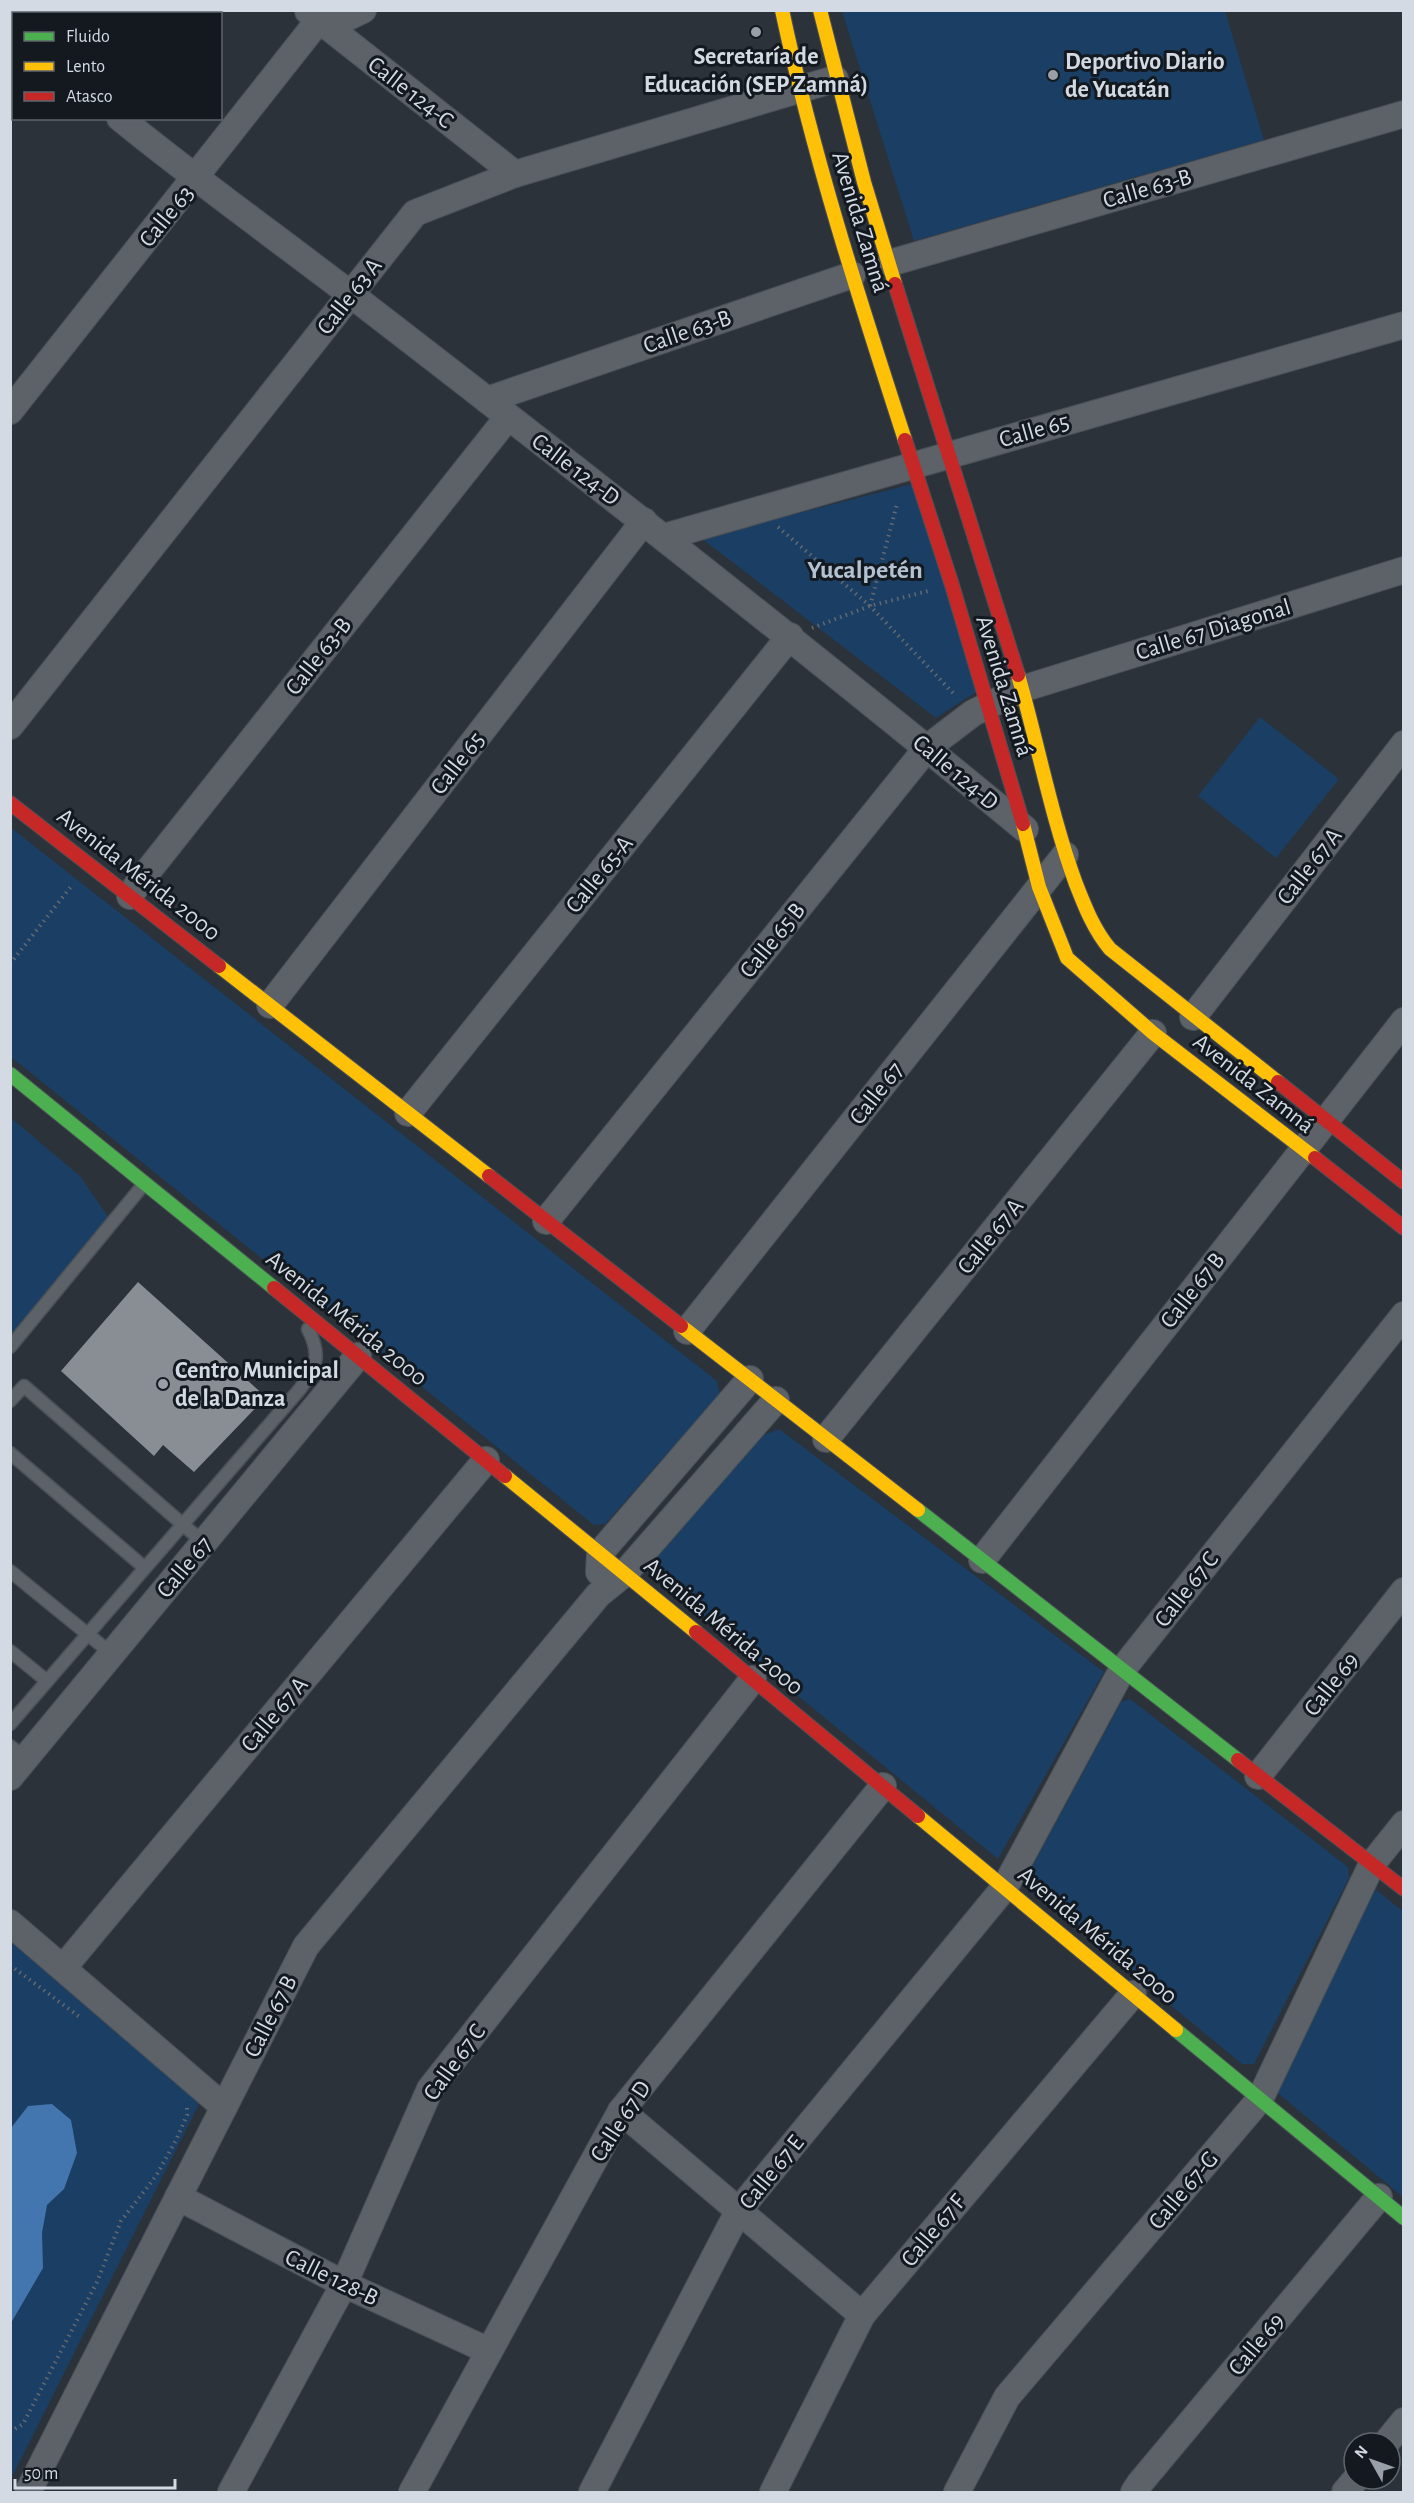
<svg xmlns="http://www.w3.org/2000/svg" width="1414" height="2503" font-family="'Alegreya Sans',sans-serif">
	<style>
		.green { fill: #1b3e64 }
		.water { fill: #4375ae }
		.building { fill: #898e95 }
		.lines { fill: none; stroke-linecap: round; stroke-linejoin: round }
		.lane-casing { stroke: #4a5056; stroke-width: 15 }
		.street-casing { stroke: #4a5056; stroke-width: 28 }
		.fast-casing { stroke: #4a5056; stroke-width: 16 }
		.slow-casing { stroke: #4a5056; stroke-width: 16 }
		.jam-casing { stroke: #4a5056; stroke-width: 16 }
		.path { stroke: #65696f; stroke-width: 4; stroke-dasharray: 1.5 4.5; stroke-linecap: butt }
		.lane { stroke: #5c6268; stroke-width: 12 }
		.street { stroke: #5c6268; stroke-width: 26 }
		.fast { stroke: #4caf50; stroke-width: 14 }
		.slow { stroke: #ffc107; stroke-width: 14 }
		.jam { stroke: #c62828; stroke-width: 14 }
		.poi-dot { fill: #999fa8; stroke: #13191f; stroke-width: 2 }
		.labels { text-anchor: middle; stroke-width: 6; stroke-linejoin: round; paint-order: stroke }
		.poi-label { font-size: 24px; font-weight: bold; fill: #d3dae3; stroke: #13191f; text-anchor: start }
		.street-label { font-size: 24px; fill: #d3dae3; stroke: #13191f }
		.neighbourhood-label { font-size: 26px; font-weight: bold; fill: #b3c2d3; stroke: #13191f }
	</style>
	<rect width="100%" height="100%" fill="#2c3239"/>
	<g class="green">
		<polygon points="842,11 1225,11 1264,140 914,241"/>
		<polygon points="912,484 982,688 936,718 701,538"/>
		<polygon points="1260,717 1339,779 1276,858 1198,796"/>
		<polygon points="10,827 717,1381 720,1394 605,1524 594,1525 11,1057"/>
		<polygon points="11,1118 80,1176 109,1218 11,1337"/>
		<polygon points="779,1429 1104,1672 998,1859 657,1581 654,1558 764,1435"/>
		<polygon points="1130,1699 1348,1867 1349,1878 1254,2064 1242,2064 1030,1889 1027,1876 1121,1702"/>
		<polygon points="1371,1886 1403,1911 1403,2197 1273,2089"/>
		<polygon points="11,1941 202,2098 11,2479"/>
	</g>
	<polygon class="water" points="52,2104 71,2120 77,2153 64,2189 47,2205 42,2233 43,2268 11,2323 11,2128 28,2106"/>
	<polygon class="building" points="138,1282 266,1397 194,1472 163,1445 154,1456 61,1371"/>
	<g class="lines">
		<defs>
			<g id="lane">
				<polyline points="10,1347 144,1184"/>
				<polyline points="10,1401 24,1386 204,1543"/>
				<polyline points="10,1453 145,1568"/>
				<polyline points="10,1571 112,1654"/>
				<polyline points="10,1651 47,1681"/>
				<path d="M10 1724 300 1389C316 1366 322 1356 308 1329"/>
				<polyline points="10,1746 26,1759"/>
			</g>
			<g id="street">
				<polyline points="308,11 515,174"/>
				<polyline points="328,27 363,10"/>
				<polyline points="10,31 14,34"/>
				<polyline points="10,102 14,99"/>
				<path d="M120 118C196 180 276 237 354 297 580 471 805 647 1025 829"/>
				<polyline points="890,263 1404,114"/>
				<polyline points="487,400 852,275"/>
				<polyline points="10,411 319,20"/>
				<polyline points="664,537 1404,325"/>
				<polyline points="10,726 415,213 515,174 835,79"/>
				<polyline points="130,896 137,885 508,417"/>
				<polyline points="270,1005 644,521"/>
				<polyline points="1193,1017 1404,744"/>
				<polyline points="408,1113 790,636"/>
				<polyline points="546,1221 927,748 973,713 1022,689 1404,570"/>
				<polyline points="687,1331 1065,855"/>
				<polyline points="826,1439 1153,1033"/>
				<polyline points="982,1560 1404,1021"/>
				<polyline points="599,1572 600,1553 750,1379"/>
				<polyline points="1258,1776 1404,1591"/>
				<polyline points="10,1777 358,1356"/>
				<polyline points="10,1923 224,2107"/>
				<polyline points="63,1968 486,1460"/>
				<polyline points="621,2111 862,2315"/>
				<polyline points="178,2197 344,2284 489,2351"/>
				<polyline points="1386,2443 1404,2421"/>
				<polyline points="28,2492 306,1946 598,1595 625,1573 776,1400"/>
				<polyline points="231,2492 344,2284 430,2089 753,1679"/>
				<polyline points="412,2492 621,2111 883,1786"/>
				<polyline points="592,2492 739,2210 1005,1887 1122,1670 1404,1315"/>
				<polyline points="773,2492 862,2315 1133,1994"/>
				<polyline points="957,2492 1007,2397 1260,2099 1372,1864 1404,1824"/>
				<polyline points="1134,2492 1140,2483 1379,2197"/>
				<polyline points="1345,2492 1356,2479"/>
			</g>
			<g id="fast">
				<polyline points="10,1074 274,1288"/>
				<polyline points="918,1510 1238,1760"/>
				<polyline points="1176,2030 1404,2218"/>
			</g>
			<g id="slow">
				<path d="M782 10C813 156 859 298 905 440"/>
				<polyline points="820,10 864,182 895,284"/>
				<path d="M1018 675C1038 744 1051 816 1076 884 1085 907 1094 930 1110 949L1278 1082"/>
				<polyline points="1023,824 1039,887 1067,958 1153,1033 1315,1158"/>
				<polyline points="219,966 489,1176"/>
				<polyline points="681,1326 918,1510"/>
				<polyline points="505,1476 696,1632"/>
				<polyline points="918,1816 1176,2030"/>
			</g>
			<g id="jam">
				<polyline points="895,284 1018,675"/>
				<polyline points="905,440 952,585 1023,824"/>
				<polyline points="10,803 219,966"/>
				<polyline points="1278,1082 1404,1182"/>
				<polyline points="1315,1158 1404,1228"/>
				<polyline points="489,1176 681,1326"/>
				<polyline points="274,1288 505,1476"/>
				<polyline points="696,1632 918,1816"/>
				<polyline points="1238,1760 1404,1889"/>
			</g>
		</defs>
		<use href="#lane" class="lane-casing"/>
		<use href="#street" class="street-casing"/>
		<use href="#fast" class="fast-casing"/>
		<use href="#slow" class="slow-casing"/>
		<use href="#jam" class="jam-casing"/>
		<g class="path">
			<polyline points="778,527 870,606 955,695"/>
			<polyline points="870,606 897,504"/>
			<polyline points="812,628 870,606 928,591"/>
			<polyline points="10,964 73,884"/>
			<polyline points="10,1965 81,2018"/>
			<polyline points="10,2432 23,2424 97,2282 121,2221 156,2176 176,2140 187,2115 187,2107"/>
		</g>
		<use href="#lane" class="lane"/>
		<use href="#street" class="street"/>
		<use href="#fast" class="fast"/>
		<use href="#slow" class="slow"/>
		<use href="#jam" class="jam"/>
	</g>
	<g class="poi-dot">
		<circle cx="756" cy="32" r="6"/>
		<circle cx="1053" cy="75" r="6"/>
		<circle cx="163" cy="1384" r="6"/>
	</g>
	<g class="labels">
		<g class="poi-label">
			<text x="756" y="64" text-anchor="middle">Secretaría de<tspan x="756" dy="28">Educación (SEP Zamná)</tspan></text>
			<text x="1065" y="69">Deportivo Diario<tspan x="1065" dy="28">de Yucatán</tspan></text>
			<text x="175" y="1378">Centro Municipal<tspan x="175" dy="28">de la Danza</tspan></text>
		</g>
		<g class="street-label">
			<text transform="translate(411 92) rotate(38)" y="8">Calle 124-C</text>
			<text transform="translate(1147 188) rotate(-16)" y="8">Calle 63-B</text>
			<text transform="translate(166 216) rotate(-51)" y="8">Calle 63</text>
			<text transform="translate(861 222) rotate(73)" y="8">Avenida Zamná</text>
			<text transform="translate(349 296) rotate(-52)" y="8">Calle 63 A</text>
			<text transform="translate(687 331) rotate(-19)" y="8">Calle 63-B</text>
			<text transform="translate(1034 430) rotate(-16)" y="8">Calle 65</text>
			<text transform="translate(576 469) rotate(37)" y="8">Calle 124-D</text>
			<text transform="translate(1213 629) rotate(-17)" y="8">Calle 67 Diagonal</text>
			<text transform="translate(318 656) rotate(-52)" y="8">Calle 63-B</text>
			<text transform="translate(1005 686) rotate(73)" y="8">Avenida Zamná</text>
			<text transform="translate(457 763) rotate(-52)" y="8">Calle 65</text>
			<text transform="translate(956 772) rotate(40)" y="8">Calle 124-D</text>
			<text transform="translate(1309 866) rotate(-52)" y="8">Calle 67 A</text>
			<text transform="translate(139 874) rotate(38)" y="8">Avenida Mérida 2000</text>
			<text transform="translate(599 874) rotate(-51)" y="8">Calle 65-A</text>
			<text transform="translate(772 940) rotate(-51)" y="8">Calle 65 B</text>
			<text transform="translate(1254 1083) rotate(38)" y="8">Avenida Zamná</text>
			<text transform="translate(876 1093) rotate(-52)" y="8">Calle 67</text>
			<text transform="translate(990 1236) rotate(-51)" y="8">Calle 67 A</text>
			<text transform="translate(1192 1290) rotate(-52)" y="8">Calle 67 B</text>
			<text transform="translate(347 1318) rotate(39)" y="8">Avenida Mérida 2000</text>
			<text transform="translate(184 1567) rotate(-50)" y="8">Calle 67</text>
			<text transform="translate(1186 1589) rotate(-52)" y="8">Calle 67 C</text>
			<text transform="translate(724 1626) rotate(40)" y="8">Avenida Mérida 2000</text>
			<text transform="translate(1331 1684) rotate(-52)" y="8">Calle 69</text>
			<text transform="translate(274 1714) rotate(-50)" y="8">Calle 67 A</text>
			<text transform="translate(1098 1935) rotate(40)" y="8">Avenida Mérida 2000</text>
			<text transform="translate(270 2016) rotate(-63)" y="8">Calle 67 B</text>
			<text transform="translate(454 2062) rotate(-54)" y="8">Calle 67 C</text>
			<text transform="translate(620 2121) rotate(-57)" y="8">Calle 67 D</text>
			<text transform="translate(771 2172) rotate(-51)" y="8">Calle 67 E</text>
			<text transform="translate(1183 2190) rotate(-50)" y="8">Calle 67-G</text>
			<text transform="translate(933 2230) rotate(-50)" y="8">Calle 67 F</text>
			<text transform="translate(332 2277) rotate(26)" y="8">Calle 128-B</text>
			<text transform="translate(1256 2344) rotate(-50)" y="8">Calle 69</text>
		</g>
		<g class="neighbourhood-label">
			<text x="865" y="578">Yucalpetén</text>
		</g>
	</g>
	<rect width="1414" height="2503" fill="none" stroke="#d3dae3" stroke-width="24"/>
	<rect x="12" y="12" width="210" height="108" fill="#13191f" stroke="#60666d" stroke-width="1.5"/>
	<rect x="24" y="32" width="30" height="9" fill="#4caf50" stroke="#60666d" stroke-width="1.5"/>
	<text x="66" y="42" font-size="18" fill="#d3dae3">Fluido</text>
	<rect x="24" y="62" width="30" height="9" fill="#ffc107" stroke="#60666d" stroke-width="1.5"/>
	<text x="66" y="72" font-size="18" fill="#d3dae3">Lento</text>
	<rect x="24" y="92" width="30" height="9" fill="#c62828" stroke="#60666d" stroke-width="1.5"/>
	<text x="66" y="102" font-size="18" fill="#d3dae3">Atasco</text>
	<g transform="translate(1372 2461) rotate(310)"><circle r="28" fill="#13191f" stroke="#60666d" stroke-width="1.5"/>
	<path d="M0-4.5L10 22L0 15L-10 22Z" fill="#999fa8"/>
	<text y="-9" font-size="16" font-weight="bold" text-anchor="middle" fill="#d3dae3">N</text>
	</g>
	<path d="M15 2479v9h160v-9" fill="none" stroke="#d3dae3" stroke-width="3"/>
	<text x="24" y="2479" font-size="18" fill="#d3dae3" stroke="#13191f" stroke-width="4.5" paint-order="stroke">50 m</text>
</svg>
